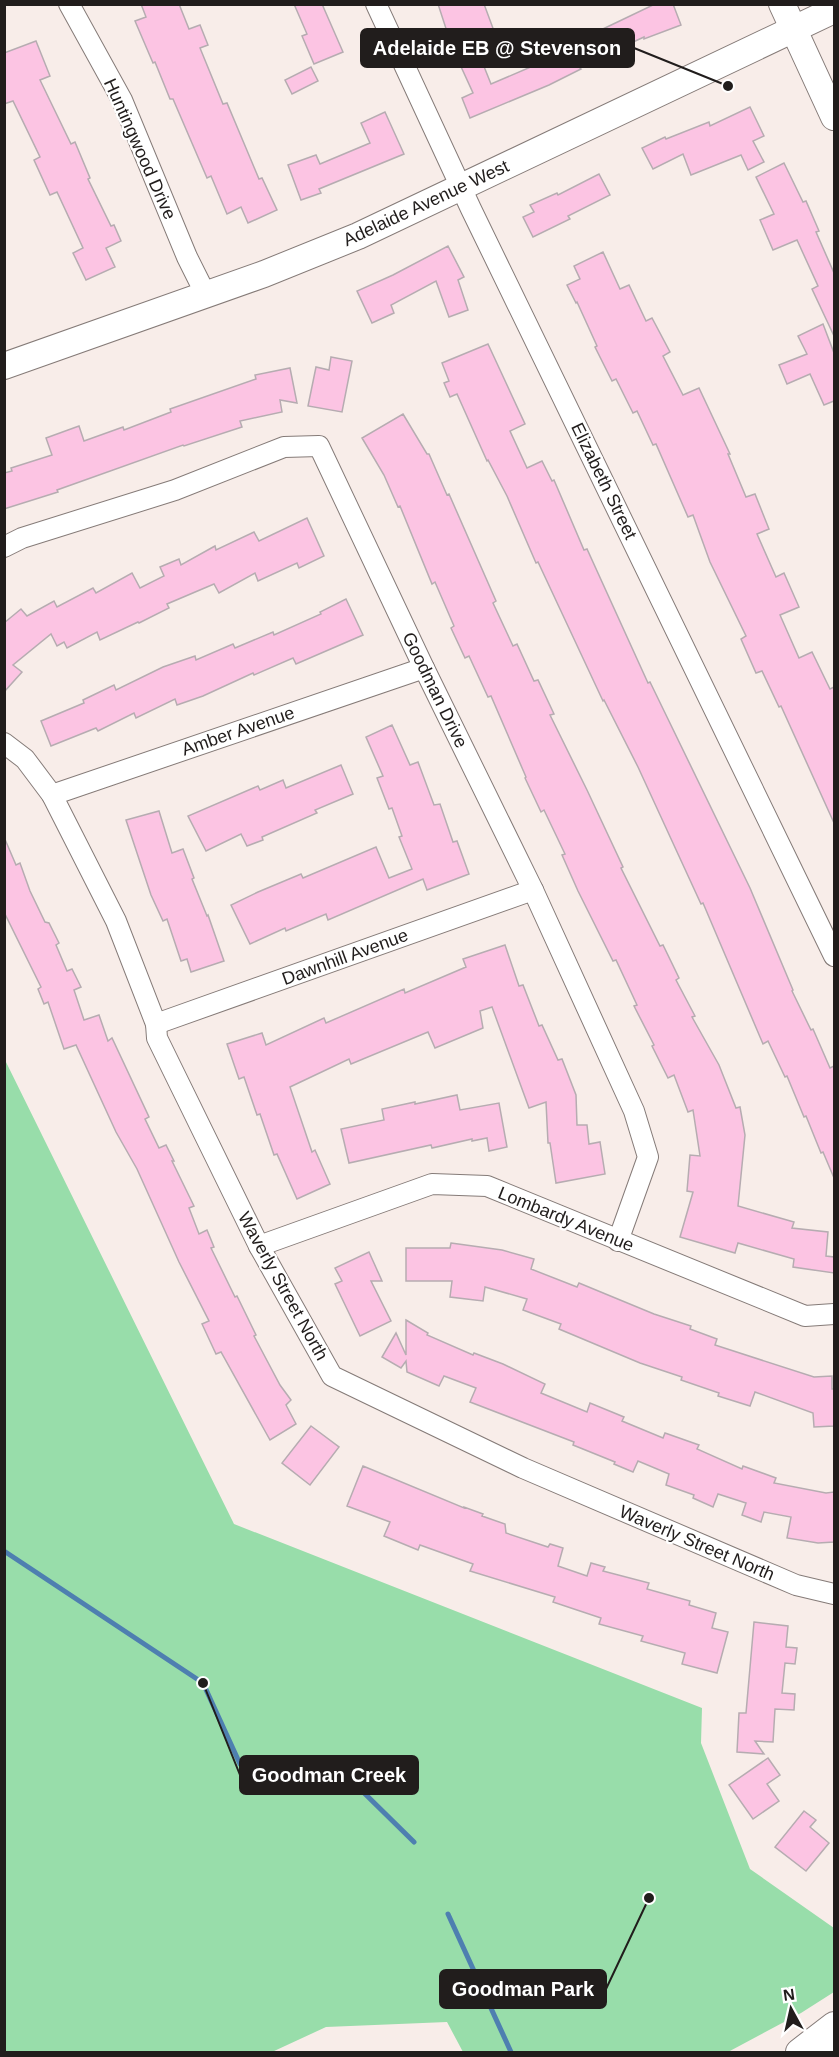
<svg xmlns="http://www.w3.org/2000/svg" width="839" height="2057" font-family="Helvetica,sans-serif">
	<style>
		.green { fill: #98ddaa }
		.lines { fill: none; stroke-linecap: round; stroke-linejoin: round }
		.stream { stroke: #4e7fb0; stroke-width: 5 }
		.building { fill: #fcc4e3; stroke: #b6acb1; stroke-width: 1.5 }
		.minor-casing { stroke: #857b78; stroke-width: 22 }
		.major-casing { stroke: #857b78; stroke-width: 28 }
		.minor { stroke: #fff; stroke-width: 20 }
		.major { stroke: #fff; stroke-width: 26 }
		.labels { text-anchor: middle; stroke-width: 4.5; stroke-linejoin: round; paint-order: stroke }
		.street-label { font-size: 18px; fill: #211d1c; stroke: #fff }
		.leader { fill: none; stroke: #211d1c; stroke-width: 2 }
		.callout-dot { fill: #211d1c; stroke: #fff; stroke-width: 2 }
		.callout { fill: #211d1c; stroke: #211d1c; stroke-width: 2 }
		.callout-label { font-size: 20px; text-anchor: middle; font-weight: bold; fill: #fff }
	</style>
	<rect width="100%" height="100%" fill="#f8ede9"/>
	<polygon class="green" points="4,1058 234,1524 702,1708 701,1743 750,1869 834,1928 834,1992 801,2013 728,2052 463,2052 447,2022 326,2027 272,2052 5,2052"/>
	<g class="lines">
		<g class="stream">
			<polyline points="4,1551 203,1683 240,1764 355,1784 414,1842"/>
			<polyline points="448,1914 511,2052"/>
		</g>
	</g>
	<g class="building">
		<polygon points="141,4 179,4 189,29 200,25 208,45 200,48 223,104 227,103 259,179 262,178 277,210 248,223 241,207 227,214 211,176 207,178 173,99 170,99 155,62 153,63 135,21 146,17"/>
		<polygon points="294,4 322,4 343,52 314,64 302,36 307,34"/>
		<polygon points="438,4 484,4 494,31 473,39 491,84 533,66 583,42 582,39 655,4 673,4 681,25 644,39 644,37 579,67 581,69 549,85 470,118 462,98 473,93 452,47"/>
		<polygon points="36,41 50,76 40,80 71,144 75,142 90,178 88,179 111,226 114,225 121,241 106,248 115,267 86,280 73,253 83,248 57,192 50,195 34,160 40,157 13,101 4,104 4,53"/>
		<polygon points="311,67 318,81 292,94 285,80"/>
		<polygon points="750,107 764,136 753,141 764,162 748,170 741,155 691,175 683,154 653,169 642,148 665,137 666,139 709,122 710,126"/>
		<polygon points="385,112 404,154 319,189 321,193 301,200 288,165 316,155 320,164 370,143 361,123"/>
		<polygon points="784,163 803,202 806,201 819,231 816,232 834,273 834,336 812,289 818,286 797,240 773,250 760,220 774,214 756,177"/>
		<polygon points="599,174 610,195 568,216 570,219 533,237 523,217 534,212 530,205 557,193 558,195"/>
		<polygon points="448,246 464,277 458,280 468,310 449,317 436,281 391,305 394,313 372,323 357,291 393,275"/>
		<polygon points="603,252 620,289 629,285 646,321 652,318 670,352 663,356 683,395 699,388 730,454 728,454 746,497 755,494 769,529 757,534 776,577 784,573 799,607 780,615 799,658 812,652 830,689 834,687 834,823 781,706 779,707 762,671 756,673 741,639 746,636 710,562 693,515 688,517 656,444 653,445 637,411 633,413 616,379 612,381 595,347 597,346 577,302 576,303 567,285 580,279 574,266"/>
		<polygon points="823,324 834,353 834,401 824,405 810,374 787,384 779,365 807,354 798,336"/>
		<polygon points="488,344 525,424 510,431 527,468 542,461 552,481 554,480 584,550 587,549 648,683 650,682 667,717 750,888 793,990 792,991 811,1030 813,1029 830,1068 834,1066 834,1178 823,1152 821,1153 806,1116 804,1117 787,1076 785,1077 768,1041 763,1044 703,903 701,904 638,767 604,700 603,701 538,562 536,563 507,496 488,460 487,461 457,394 450,397 444,383 449,381 442,363"/>
		<polygon points="331,357 352,361 342,412 308,406 316,367 329,370"/>
		<polygon points="290,368 297,403 280,400 282,412 240,421 242,427 184,446 183,445 57,490 58,492 4,509 4,473 12,471 11,468 52,455 46,438 79,426 84,441 123,427 124,430 171,412 170,409 256,379 255,375"/>
		<polygon points="403,414 427,454 429,454 447,495 449,494 496,601 493,603 513,646 517,644 534,681 538,680 554,714 550,715 587,790 623,867 621,868 660,946 663,945 679,978 676,980 695,1016 692,1017 719,1065 736,1108 740,1107 745,1135 738,1206 794,1222 792,1228 828,1232 826,1256 834,1257 834,1273 793,1267 794,1259 738,1243 735,1253 680,1237 693,1192 687,1191 690,1155 700,1156 693,1110 688,1112 674,1075 668,1078 652,1046 654,1045 634,1006 637,1005 616,960 613,961 578,891 562,855 565,854 544,810 541,812 525,778 526,777 491,696 488,697 469,656 465,658 451,628 454,626 435,582 432,584 400,506 398,507 384,475 362,438"/>
		<polygon points="307,518 324,556 299,568 297,563 258,581 255,573 219,593 214,584 167,604 169,608 139,623 138,622 100,640 97,632 67,648 64,642 57,646 51,634 13,665 22,672 4,692 4,623 21,609 27,616 54,601 57,607 93,588 96,593 132,573 140,588 164,576 160,567 179,559 181,565 215,546 216,550 254,532 259,541"/>
		<polygon points="346,599 363,635 296,664 293,658 254,675 253,673 203,696 177,705 175,699 136,718 134,713 98,731 96,728 51,746 41,721 84,703 83,700 114,685 116,690 163,667 195,656 196,660 233,644 235,648 273,632 274,635 321,614 320,612"/>
		<polygon points="392,725 410,765 418,762 434,805 440,804 453,842 457,841 469,874 427,890 423,879 328,920 326,914 286,931 285,928 250,944 231,905 258,892 301,874 303,878 376,847 389,878 412,869 399,837 402,836 392,808 389,809 377,778 383,776 366,737"/>
		<polygon points="341,765 353,794 315,810 317,813 262,837 263,840 247,846 241,834 206,851 188,816 258,786 260,790 283,780 286,788"/>
		<polygon points="159,811 172,853 183,849 194,878 192,879 207,916 208,915 224,961 191,972 187,959 181,961 167,919 163,921 151,895 126,820"/>
		<polygon points="4,837 16,865 20,863 30,891 45,922 49,923 59,943 56,945 67,971 72,969 81,987 74,990 84,1020 99,1015 108,1041 112,1038 149,1117 145,1119 159,1148 166,1145 174,1161 172,1161 194,1206 189,1208 199,1234 207,1230 214,1247 211,1248 235,1297 237,1296 256,1335 254,1336 280,1385 291,1400 286,1405 296,1424 270,1440 221,1352 216,1354 202,1324 209,1321 179,1262 137,1169 116,1132 76,1045 64,1049 48,1002 44,1004 38,989 41,987 4,912"/>
		<polygon points="505,945 519,986 523,985 539,1026 542,1025 558,1060 562,1059 576,1095 577,1125 587,1125 589,1144 600,1142 605,1174 556,1183 550,1143 548,1143 546,1102 529,1108 492,1007 480,1011 483,1028 435,1048 428,1032 351,1064 349,1059 290,1087 312,1152 315,1150 330,1184 297,1199 277,1154 274,1155 260,1114 257,1115 244,1077 239,1079 227,1044 262,1033 266,1045 324,1018 326,1023 404,989 405,993 466,967 463,959"/>
		<polygon points="457,1095 460,1110 499,1103 507,1147 489,1151 487,1138 472,1141 472,1139 432,1148 431,1145 349,1163 341,1129 384,1120 382,1109 415,1102 415,1104"/>
		<polygon points="451,1243 502,1250 534,1259 531,1269 577,1287 579,1283 654,1314 691,1326 690,1329 717,1339 715,1345 814,1377 832,1376 832,1389 834,1389 834,1426 814,1427 813,1413 755,1392 750,1406 718,1396 719,1393 681,1380 682,1377 640,1363 559,1329 561,1324 523,1310 527,1299 485,1287 483,1301 450,1297 452,1281 406,1281 406,1248 450,1248"/>
		<polygon points="369,1252 382,1281 371,1281 391,1321 360,1336 335,1284 342,1281 335,1268"/>
		<polygon points="406,1320 428,1333 427,1335 473,1355 474,1353 503,1364 545,1384 541,1393 587,1412 590,1403 624,1417 622,1421 663,1438 665,1433 699,1445 697,1449 742,1469 743,1466 776,1478 774,1483 826,1493 834,1492 834,1542 818,1543 787,1538 791,1517 764,1512 761,1522 742,1515 746,1503 718,1494 713,1507 693,1498 694,1495 666,1485 669,1474 638,1461 633,1472 614,1464 615,1462 573,1445 574,1442 470,1402 476,1388 444,1376 439,1386 407,1372 406,1361 401,1368 382,1357 396,1333 406,1355"/>
		<polygon points="311,1426 339,1447 310,1485 282,1463"/>
		<polygon points="363,1466 464,1508 464,1507 483,1514 482,1516 505,1524 506,1533 548,1547 550,1544 563,1548 558,1566 587,1576 591,1563 605,1567 603,1571 649,1583 647,1589 690,1601 689,1605 716,1613 712,1628 728,1632 717,1673 682,1664 685,1653 641,1641 643,1636 599,1624 601,1618 553,1602 555,1597 470,1571 473,1564 420,1545 418,1550 384,1536 390,1522 347,1506"/>
		<polygon points="754,1622 788,1626 786,1647 797,1648 795,1664 785,1663 782,1693 795,1694 794,1710 775,1709 773,1742 755,1741 764,1754 737,1752 739,1713 746,1713"/>
		<polygon points="768,1758 780,1775 767,1784 779,1801 753,1819 729,1785"/>
		<polygon points="804,1811 816,1820 810,1827 829,1843 806,1871 775,1847"/>
	</g>
	<g class="lines">
		<defs>
			<g id="minor">
				<polyline points="69,4 122,100 187,257 206,295"/>
				<polyline points="376,4 471,209 834,956"/>
				<polyline points="4,547 22,538 175,490 284,447 319,446 424,668 533,890 634,1111 648,1157 618,1241"/>
				<polyline points="4,743 25,759 52,795 116,921 156,1024 157,1038 259,1246 332,1376 523,1468 796,1585 834,1594"/>
				<polyline points="52,795 424,668"/>
				<polyline points="156,1024 533,890"/>
				<polyline points="259,1246 432,1184 487,1186 805,1316 834,1314"/>
			</g>
			<g id="major">
				<polyline points="782,4 834,117"/>
				<polyline points="4,366 264,274 358,236 834,10"/>
				<polyline points="799,2052 834,2025"/>
				<polyline points="833,2052 834,2052"/>
			</g>
		</defs>
		<use href="#minor" class="minor-casing"/>
		<use href="#major" class="major-casing"/>
		<use href="#minor" class="minor"/>
		<use href="#major" class="major"/>
	</g>
	<g class="labels">
		<g class="street-label">
			<text transform="translate(140 149) rotate(66)" y="6">Huntingwood Drive</text>
			<text transform="translate(426 203) rotate(-25)" y="6">Adelaide Avenue West</text>
			<text transform="translate(604 481) rotate(64)" y="6">Elizabeth Street</text>
			<text transform="translate(435 690) rotate(64)" y="6">Goodman Drive</text>
			<text transform="translate(238 731) rotate(-19)" y="6">Amber Avenue</text>
			<text transform="translate(345 957) rotate(-20)" y="6">Dawnhill Avenue</text>
			<text transform="translate(566 1219) rotate(22)" y="6">Lombardy Avenue</text>
			<text transform="translate(283 1286) rotate(61)" y="6">Waverly Street North</text>
			<text transform="translate(697 1543) rotate(23)" y="6">Waverly Street North</text>
		</g>
	</g>
	<path class="leader" d="M728 86L634 48M203 1683L240 1775M649 1898L606 1989"/>
	<g class="callout-dot">
		<circle cx="728" cy="86" r="6"/>
		<circle cx="203" cy="1683" r="6"/>
		<circle cx="649" cy="1898" r="6"/>
	</g>
	<g class="callout">
		<rect x="361" y="29" width="273" height="38" rx="6"/>
		<rect x="240" y="1756" width="178" height="38" rx="6"/>
		<rect x="440" y="1970" width="166" height="38" rx="6"/>
	</g>
	<g class="callout-label">
		<text x="497" y="55">Adelaide EB @ Stevenson</text>
		<text x="329" y="1782">Goodman Creek</text>
		<text x="523" y="1996">Goodman Park</text>
	</g>
	<rect width="839" height="2057" fill="none" stroke="#211d1c" stroke-width="12"/>
	<g transform="translate(791 2009) rotate(352)" stroke="#ffffff" stroke-width="4.5" paint-order="stroke">
	<path d="M0-4.5L10 22L0 15L-10 22Z" fill="#211d1c"/>
	<text y="-9" font-size="16" font-weight="bold" text-anchor="middle" fill="#211d1c">N</text>
	</g>
</svg>
